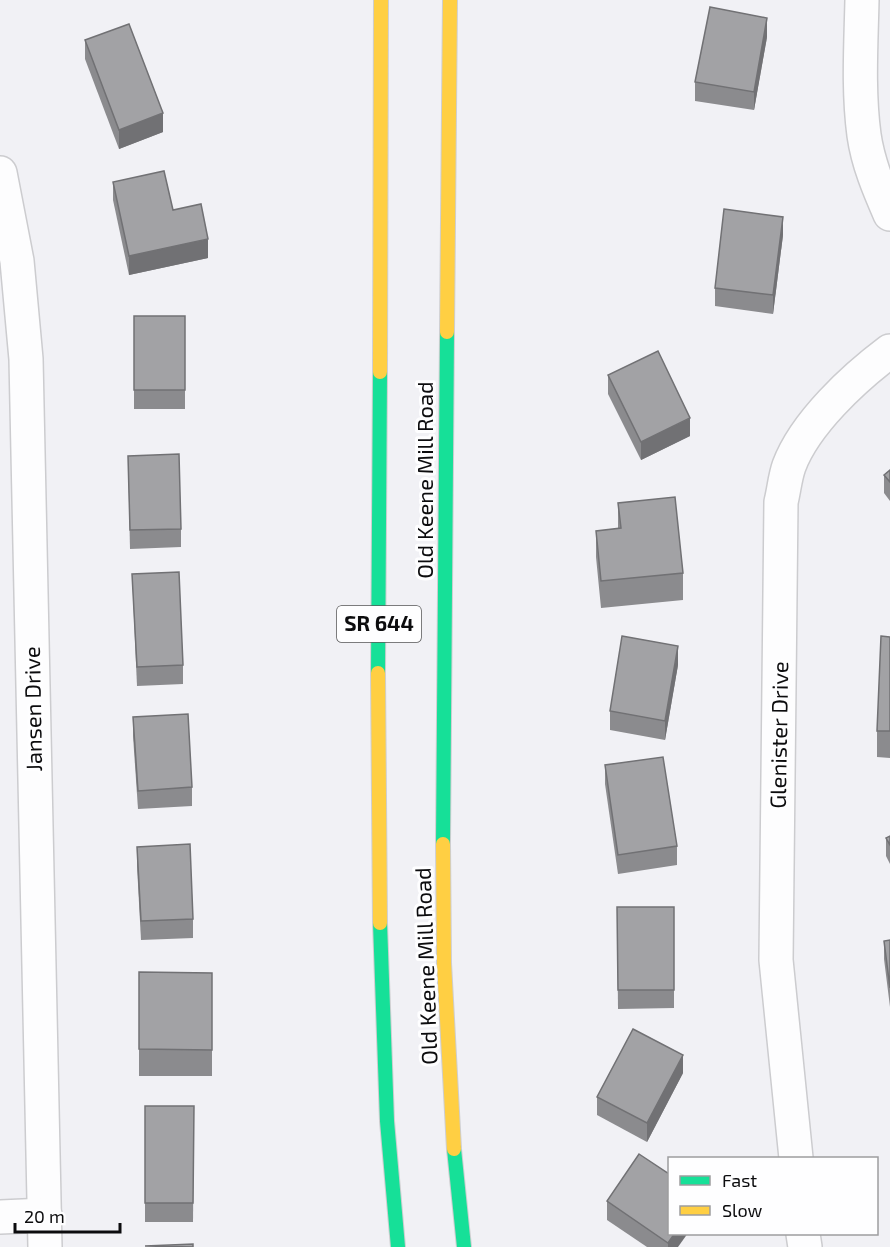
<svg xmlns="http://www.w3.org/2000/svg" width="890" height="1247" font-family="'Exo 2',sans-serif">
	<style>
		.lines { fill: none; stroke-linecap: round; stroke-linejoin: round }
		.street-casing { stroke: #cccccf; stroke-width: 36 }
		.fast-casing { stroke: #ceced0; stroke-width: 16 }
		.slow-casing { stroke: #ceced0; stroke-width: 16 }
		.street { stroke: #fdfdfe; stroke-width: 33 }
		.fast { stroke: #16e098; stroke-width: 14 }
		.slow { stroke: #ffcf43; stroke-width: 14 }
		.wall { fill: #8b8b8e }
		.shaded-wall { fill: #717174 }
		.building { fill: #a2a2a5; stroke: #717174; stroke-width: 1.5 }
		.labels { text-anchor: middle; stroke-width: 6; stroke-linejoin: round; paint-order: stroke }
		.shield { fill: #fefeff; stroke: #555556; stroke-width: 1.5 }
		.shield-label { font-size: 21px; font-weight: bold; fill: #0c0c0e }
		.street-label { font-size: 22px; fill: #0c0c0e; stroke: #fefeff }
	</style>
	<rect width="100%" height="100%" fill="#f1f1f5"/>
	<g class="lines">
		<defs>
			<g id="street">
				<path d="M862 0C861 45 858 90 864 135 868 163 879 189 890 214"/>
				<polyline points="0,173 17,261 26,359 45,1247"/>
				<path d="M796 1158 776 960 781 502C784 490 785 477 789 466 805 423 854 378 890 351"/>
				<polyline points="0,1217 45,1215"/>
				<polyline points="803,1234 805,1247"/>
			</g>
			<g id="fast">
				<polyline points="378,673 380,372"/>
				<polyline points="443,844 447,332"/>
				<polyline points="380,923 387,1121 398,1247"/>
				<polyline points="454,1149 464,1247"/>
			</g>
			<g id="slow">
				<polyline points="447,332 450,0"/>
				<polyline points="380,372 381,0"/>
				<polyline points="378,673 380,923"/>
				<polyline points="443,844 444,963 454,1149"/>
			</g>
		</defs>
		<use href="#street" class="street-casing"/>
		<use href="#fast" class="fast-casing"/>
		<use href="#slow" class="slow-casing"/>
		<use href="#street" class="street"/>
		<use href="#fast" class="fast"/>
		<use href="#slow" class="slow"/>
	</g>
	<g class="wall">
		<polygon points="767,37 754,110 695,101 695,82"/>
		<polygon points="85,40 163,132 119,149 85,59"/>
		<polygon points="113,182 173,210 208,258 129,275 113,200"/>
		<polygon points="783,235 773,314 715,306 715,288"/>
		<rect x="134" y="316" width="51" height="93"/>
		<polygon points="608,375 690,436 641,460 608,394"/>
		<polygon points="128,456 181,529 181,547 130,549"/>
		<polygon points="890,470 890,501 884,493 884,475"/>
		<polygon points="618,503 683,573 683,600 601,608 596,557 596,531 618,529"/>
		<polygon points="132,574 183,665 183,684 137,686"/>
		<polygon points="890,637 890,758 877,757 877,731"/>
		<polygon points="678,665 665,740 610,730 610,711"/>
		<polygon points="133,717 192,787 192,806 138,809 133,736"/>
		<polygon points="605,765 677,846 677,865 618,874 605,784"/>
		<polygon points="890,836 890,864 886,856 886,838"/>
		<polygon points="137,847 193,919 193,938 141,940 137,866"/>
		<polygon points="617,907 674,907 674,1008 618,1009"/>
		<polygon points="890,940 890,1007 884,959 884,941"/>
		<polygon points="139,972 212,973 212,1076 139,1076"/>
		<polygon points="683,1073 647,1142 597,1115 597,1097"/>
		<polygon points="145,1106 194,1106 193,1222 145,1222"/>
		<polygon points="607,1201 678,1247 647,1247 607,1220"/>
	</g>
	<g class="shaded-wall">
		<polygon points="767,18 767,37 754,110 754,92"/>
		<polygon points="163,113 163,132 119,149 119,130"/>
		<polygon points="783,217 783,235 773,314 773,295"/>
		<polygon points="208,239 208,258 129,275 129,256"/>
		<polygon points="690,418 690,436 641,460 641,442"/>
		<polygon points="678,646 678,665 665,740 665,721"/>
		<polygon points="683,1055 683,1073 647,1142 647,1123"/>
		<polygon points="675,1233 688,1233 678,1247 668,1247 668,1243"/>
	</g>
	<g class="building">
		<polygon points="710,7 767,18 754,92 695,82"/>
		<polygon points="129,24 163,113 119,130 85,40"/>
		<polygon points="164,171 173,210 201,204 208,239 129,256 113,182"/>
		<polygon points="724,209 783,217 773,295 715,288"/>
		<rect x="134" y="316" width="51" height="74"/>
		<polygon points="658,351 690,418 641,442 608,375"/>
		<polygon points="179,454 181,529 130,530 128,456"/>
		<polygon points="890,470 890,482 884,475"/>
		<polygon points="675,497 683,573 601,581 596,531 621,528 618,503"/>
		<polygon points="179,572 183,665 137,667 132,574"/>
		<polygon points="622,636 678,646 665,721 610,711"/>
		<polygon points="881,636 890,637 890,731 877,731"/>
		<polygon points="188,714 192,787 138,791 133,717"/>
		<polygon points="663,757 677,846 618,855 605,765"/>
		<polygon points="890,836 890,845 886,838"/>
		<polygon points="190,844 193,919 141,921 137,847"/>
		<polygon points="617,907 674,907 674,990 618,990"/>
		<polygon points="890,940 890,988 884,941"/>
		<polygon points="139,972 212,973 212,1050 139,1049"/>
		<polygon points="633,1029 683,1055 647,1123 597,1097"/>
		<polygon points="145,1106 194,1106 193,1203 145,1203"/>
		<polygon points="639,1154 669,1174 669,1233 675,1233 668,1243 607,1201"/>
		<polygon points="193,1244 193,1247 145,1246"/>
	</g>
	<g class="labels">
		<rect class="shield" x="337" y="606" width="84" height="36" rx="4.5"/>
		<g class="shield-label">
			<text x="379" y="631">SR 644</text>
		</g>
		<g class="street-label">
			<text transform="translate(425 480) rotate(-90)" y="8">Old Keene Mill Road</text>
			<text transform="translate(33 709) rotate(-91)" y="8">Jansen Drive</text>
			<text transform="translate(779 735) rotate(-89)" y="8">Glenister Drive</text>
			<text transform="translate(426 966) rotate(-92)" y="8">Old Keene Mill Road</text>
		</g>
	</g>
	<rect x="668" y="1157" width="210" height="78" fill="#fefeff" stroke="#9d9d9f" stroke-width="1.5"/>
	<rect x="680" y="1176" width="30" height="9" fill="#16e098" stroke="#9d9d9f" stroke-width="1.5"/>
	<text x="722" y="1187" font-size="18" fill="#0c0c0e">Fast</text>
	<rect x="680" y="1206" width="30" height="9" fill="#ffcf43" stroke="#9d9d9f" stroke-width="1.5"/>
	<text x="722" y="1217" font-size="18" fill="#0c0c0e">Slow</text>
	<path d="M15 1223v9h105v-9" fill="none" stroke="#0c0c0e" stroke-width="3"/>
	<text x="24" y="1223" font-size="18" fill="#0c0c0e" stroke="#fefeff" stroke-width="4.5" paint-order="stroke">20 m</text>
</svg>
